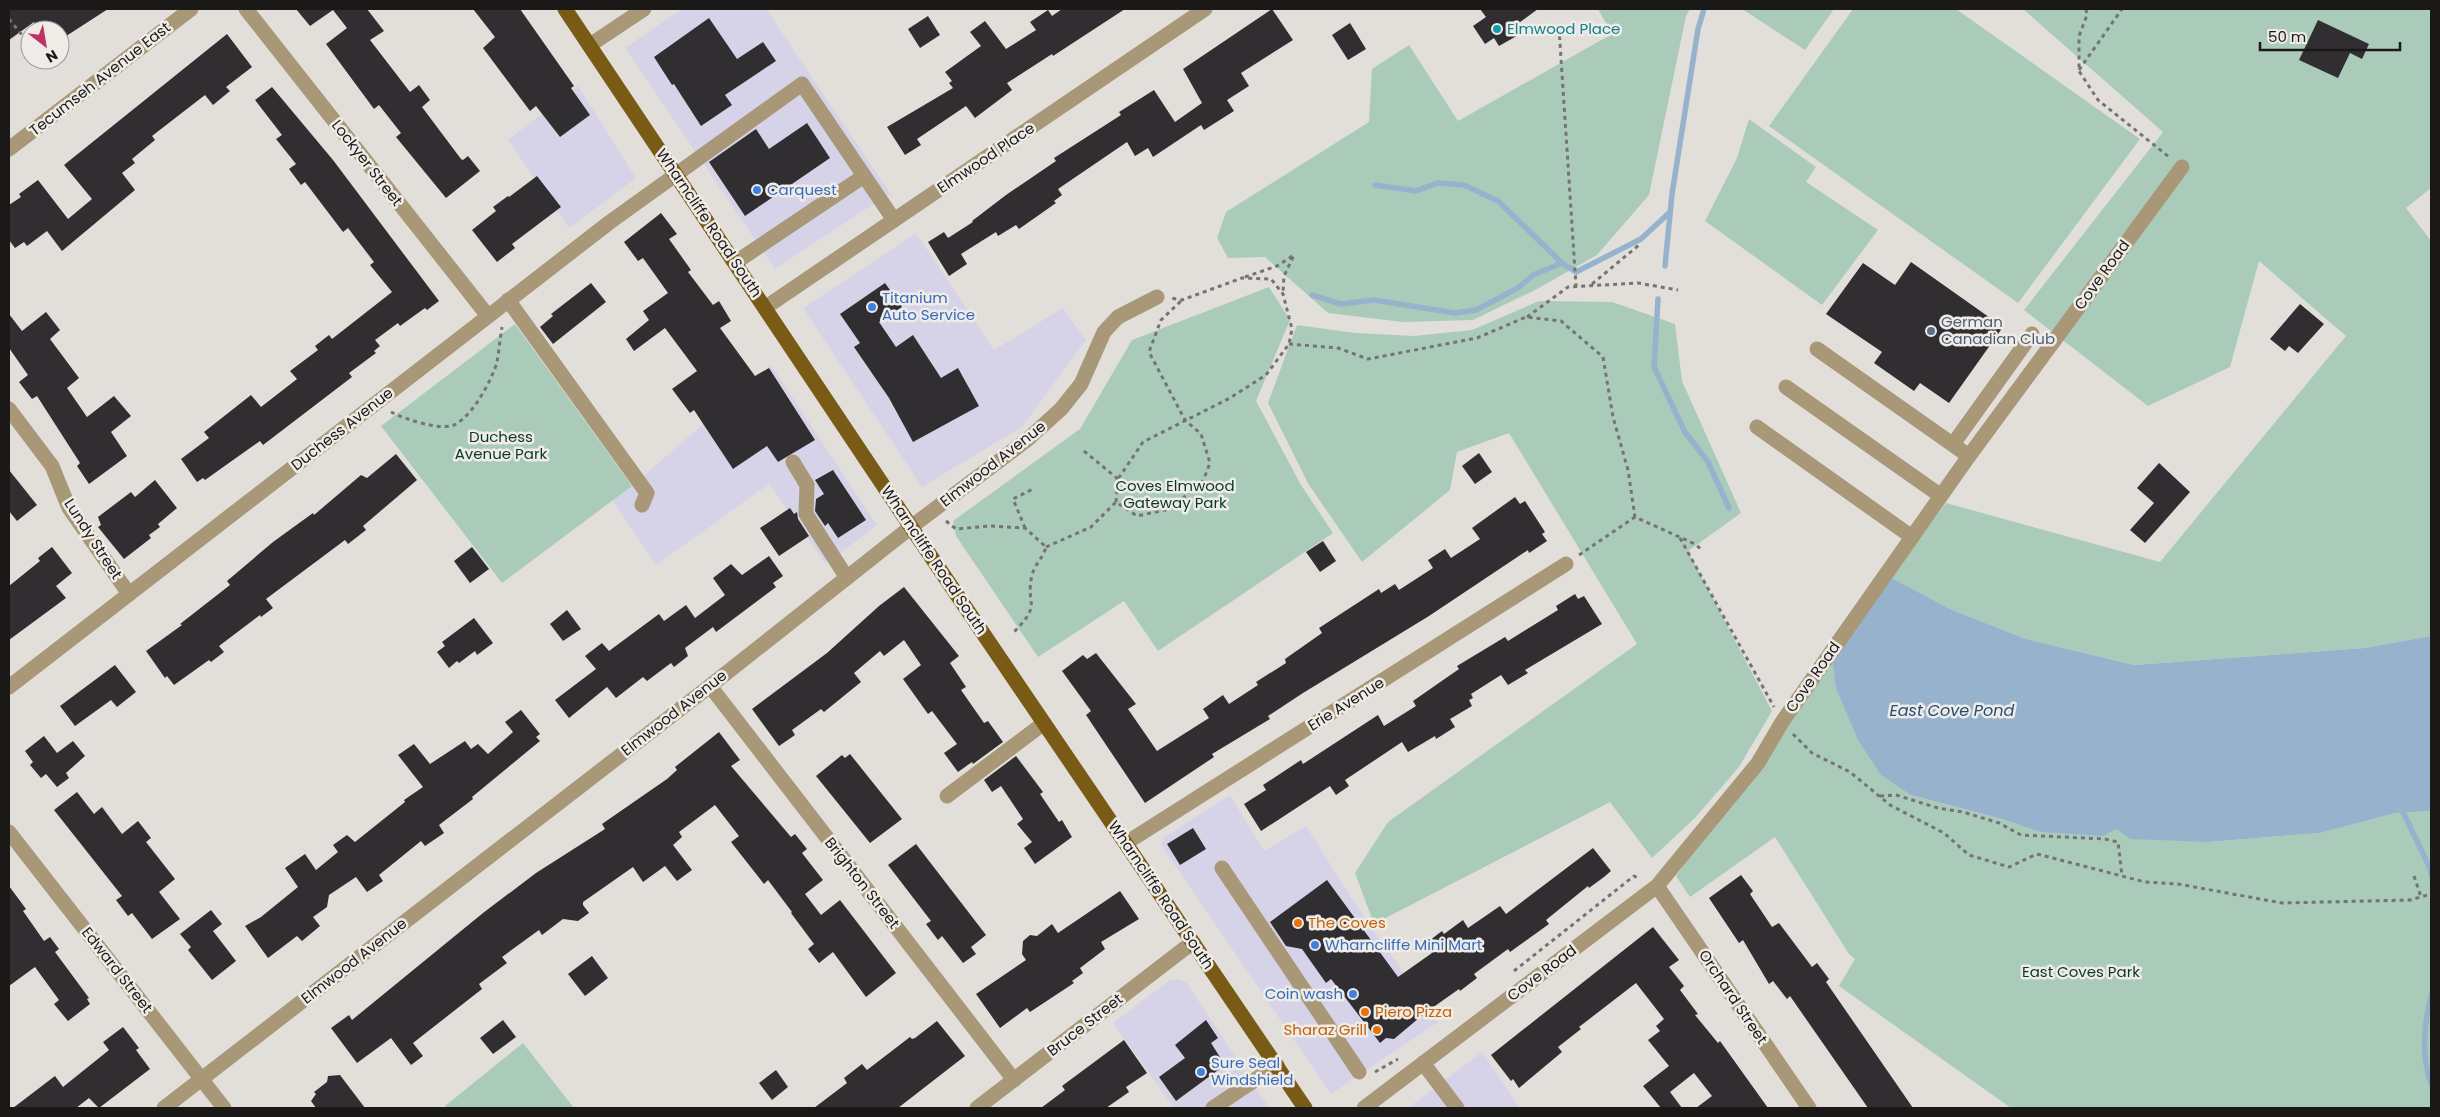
<svg xmlns="http://www.w3.org/2000/svg" width="2440" height="1117" font-family="Poppins,sans-serif">
	<style>
		.commercial { fill: #d6d3e8 }
		.green { fill: #aacbba }
		.water { fill: #97b2cc }
		.lines { fill: none; stroke-linecap: round; stroke-linejoin: round }
		.stream { stroke: #97b2cc; stroke-width: 5.5 }
		.building { fill: #312e31 }
		.path { stroke: #767472; stroke-width: 3; stroke-dasharray: 4 4; stroke-linecap: butt }
		.minor { stroke: #a99878; stroke-width: 15 }
		.major { stroke: #7a5b15; stroke-width: 15 }
		.culture-dot { fill: #0f9aa8; stroke: #efece8; stroke-width: 2 }
		.shop-dot { fill: #3f7fe0; stroke: #efece8; stroke-width: 2 }
		.service-dot { fill: #5c6f8a; stroke: #efece8; stroke-width: 2 }
		.food-dot { fill: #e8710a; stroke: #efece8; stroke-width: 2 }
		.labels { text-anchor: middle; stroke-width: 5; stroke-linejoin: round; paint-order: stroke }
		.culture-label { font-size: 15px; fill: #0d838f; stroke: #efece8; text-anchor: start }
		.street-label { font-size: 15px; fill: #1a1918; stroke: #efece8 }
		.shop-label { font-size: 15px; fill: #366cbe; stroke: #efece8; text-anchor: start }
		.service-label { font-size: 15px; fill: #4e5e75; stroke: #efece8; text-anchor: start }
		.park-label { font-size: 15px; fill: #063926; stroke: #efece8 }
		.food-label { font-size: 15px; fill: #c56008; stroke: #efece8; text-anchor: start }
		.water-label { font-size: 16px; font-style: italic; fill: #254e73; stroke: #efece8 }
	</style>
	<rect width="100%" height="100%" fill="#e2dfdb"/>
	<g class="commercial">
		<polygon points="682,9 766,9 890,193 775,269 625,48"/>
		<polygon points="578,86 636,178 569,228 508,140"/>
		<polygon points="916,233 994,350 1063,308 1086,340 1022,427 922,487 803,308"/>
		<polygon points="771,365 877,525 826,564 769,484 656,565 612,500 632,486"/>
		<polygon points="1230,795 1264,851 1306,826 1354,902 1438,1022 1331,1094 1161,845 1164,837"/>
		<polygon points="1178,979 1186,982 1269,1108 1169,1108 1172,1105 1113,1023 1170,980"/>
		<polygon points="1482,1052 1520,1108 1408,1108"/>
	</g>
	<g class="green">
		<polygon points="1598,9 1690,9 1686,16 1649,195 1597,255 1537,289 1473,320 1403,322 1328,313 1265,257 1228,258 1217,238 1226,212 1369,122 1372,69 1409,45 1458,121 1612,34"/>
		<polygon points="1742,9 1834,9 1805,50"/>
		<polygon points="1853,9 1956,9 2140,139 2018,303 1769,126"/>
		<polygon points="2023,9 2431,9 2431,188 2406,208 2431,241 2431,636 2365,648 2134,665 2026,639 1950,609 1890,577 1946,503 2160,562 2346,336 2259,261 2230,367 2148,406 2024,310 2163,132"/>
		<polygon points="1749,119 1816,167 1806,182 1878,230 1822,305 1705,221 1737,158"/>
		<polygon points="1269,287 1290,320 1256,401 1301,485 1333,533 1158,651 1124,601 1038,657 956,536 953,521 1080,429 1132,340"/>
		<polygon points="1539,301 1612,302 1675,324 1682,381 1741,513 1688,551 1772,711 1739,767 1695,818 1652,858 1610,802 1374,924 1355,873 1388,822 1637,644 1509,433 1457,452 1450,490 1362,562 1309,485 1268,403 1297,325 1355,333 1414,336 1472,330"/>
		<polygon points="515,324 632,486 502,583 381,426"/>
		<polygon points="1832,657 1911,795 2002,819 2040,832 2117,829 2209,842 2320,833 2396,813 2431,811 2431,1108 2011,1108 1839,986 1855,959 1849,954 1775,837 1690,897 1676,876"/>
		<polygon points="523,1043 574,1108 447,1108 445,1106"/>
	</g>
	<polygon class="water" points="1890,577 1950,609 2026,639 2134,665 2365,648 2431,636 2431,811 2396,813 2320,833 2209,842 2130,839 2117,829 2103,836 2040,832 2002,819 1911,795 1881,775 1858,740 1836,688 1832,657"/>
	<g class="lines">
		<g class="stream">
			<polyline points="1375,185 1416,191 1437,183 1464,185 1498,201 1562,263"/>
			<polyline points="1665,266 1672,194 1698,29 1704,9"/>
			<polyline points="1312,295 1341,304 1374,300 1455,313 1476,310 1518,288 1533,275 1562,263 1576,272 1641,239 1670,212"/>
			<polyline points="1658,299 1654,367 1685,432 1708,462 1729,508"/>
			<polyline points="2403,807 2403,812 2430,868 2431,876"/>
			<path d="M2431 995C2424 1025 2421 1054 2431 1084"/>
		</g>
	</g>
	<g class="building">
		<polygon points="9,9 108,9 60,40 60,30 40,30 34,22 9,40"/>
		<polygon points="296,9 367,9 384,31 370,40 410,92 419,85 430,100 422,107 461,159 463,160 468,156 480,171 446,198 396,137 401,133 379,105 374,109 326,44 347,28 333,10 310,26"/>
		<polygon points="473,9 520,9 574,86 571,88 590,115 560,137 536,106 530,111 483,48 495,37"/>
		<polygon points="1062,9 1125,9 1053,56 1052,54 1007,83 1012,90 975,118 966,106 917,139 921,145 905,155 887,127 953,88 949,83 952,81 945,72 981,46 970,32 985,21 1006,49 1036,30 1030,22 1048,10 1052,16"/>
		<polygon points="1272,9 1293,40 1241,73 1249,86 1227,100 1234,111 1204,130 1201,125 1153,157 1148,148 1135,156 1127,142 1058,189 1062,195 1054,201 1056,203 1019,229 1016,225 998,236 996,232 961,254 967,264 949,276 928,242 944,232 948,238 973,222 972,221 1006,195 1056,161 1054,158 1121,115 1119,112 1154,90 1175,122 1202,103 1183,69"/>
		<polygon points="1480,9 1538,9 1516,25 1522,33 1499,46 1494,38 1485,44 1473,26 1486,17"/>
		<polygon points="928,16 940,35 920,48 908,29"/>
		<polygon points="709,18 737,59 763,42 776,61 725,95 732,105 701,126 674,84 672,85 654,57"/>
		<polygon points="2318,20 2369,44 2362,59 2350,53 2338,78 2299,60"/>
		<polygon points="1350,23 1366,49 1348,60 1332,35"/>
		<polygon points="227,34 252,67 226,87 230,91 213,105 205,95 152,136 155,140 132,159 135,163 122,173 135,190 62,251 47,231 27,246 24,242 15,248 9,240 9,205 21,197 19,194 38,180 68,219 92,199 64,165"/>
		<polygon points="272,87 333,160 439,301 427,310 425,308 400,326 398,323 375,340 380,346 374,351 376,353 349,373 352,377 263,445 260,441 205,480 203,478 197,482 181,459 209,438 204,432 251,395 261,407 297,379 290,371 318,350 315,346 329,335 332,339 392,292 370,265 374,262 348,228 343,232 305,182 301,185 289,169 296,164 276,139 282,135 255,100"/>
		<polygon points="807,123 830,158 745,216 709,162 756,129 769,149"/>
		<polygon points="537,176 561,207 512,244 515,248 497,262 472,230 496,211 493,207 508,196 509,197"/>
		<polygon points="661,213 677,234 669,239 691,270 688,272 713,305 719,301 731,321 720,328 755,376 769,368 815,440 778,462 767,446 733,469 694,410 690,413 672,389 697,371 665,328 634,351 626,339 649,320 643,311 668,293 643,258 638,261 624,242"/>
		<polygon points="1911,262 2003,327 1949,403 1920,383 1914,391 1874,363 1882,352 1826,314 1863,263 1895,285"/>
		<polygon points="591,283 606,302 553,344 540,327 553,316 551,314"/>
		<polygon points="885,283 902,307 879,322 896,347 913,335 941,378 958,368 979,406 913,442 889,398 854,347 860,343 840,314"/>
		<polygon points="2300,304 2324,324 2298,353 2289,346 2285,351 2270,339"/>
		<polygon points="46,312 60,330 50,339 79,378 67,388 87,417 114,396 131,416 111,432 127,456 89,484 77,466 80,463 37,396 32,399 19,382 28,375 9,348 9,314 22,331"/>
		<polygon points="1479,453 1492,472 1475,484 1462,466"/>
		<polygon points="396,454 417,480 363,526 366,530 348,544 345,540 266,599 273,608 261,617 260,615 219,646 224,652 211,662 209,660 174,685 167,676 165,678 146,651 182,625 180,624 230,585 227,581 273,542 313,513 314,515 361,475 367,478"/>
		<polygon points="2159,463 2190,492 2145,543 2130,530 2154,503 2137,488"/>
		<polygon points="9,470 37,505 17,521 9,511"/>
		<polygon points="833,470 866,520 838,538 828,523 825,526 815,511 816,499 824,494 815,480"/>
		<polygon points="155,480 177,508 158,524 160,527 149,535 151,538 124,559 98,527 101,525 98,517 131,492 135,497"/>
		<polygon points="1515,497 1520,504 1525,501 1545,532 1542,534 1547,541 1529,553 1528,550 1429,616 1303,693 1268,716 1270,719 1212,754 1214,757 1145,803 1086,715 1091,711 1062,671 1083,655 1087,659 1096,653 1136,704 1128,709 1157,751 1209,718 1203,709 1223,695 1229,704 1258,685 1256,682 1286,663 1285,659 1322,633 1319,628 1379,589 1381,593 1395,584 1399,590 1433,568 1428,560 1445,549 1451,558 1480,539 1472,528"/>
		<polygon points="790,508 794,514 797,512 798,519 809,536 779,556 760,528"/>
		<polygon points="1323,541 1336,561 1320,572 1306,552"/>
		<polygon points="52,547 72,573 56,586 66,598 9,640 9,586 40,561 38,558"/>
		<polygon points="472,547 489,569 470,583 454,561"/>
		<polygon points="769,556 783,576 773,583 776,587 716,632 713,627 685,648 688,656 674,667 671,663 647,681 643,677 616,698 607,687 569,718 555,700 596,669 585,656 602,643 609,651 659,614 664,621 686,605 695,618 725,595 713,578 731,564 742,575"/>
		<polygon points="904,587 959,656 950,663 966,687 961,690 984,723 988,721 1003,742 973,764 972,762 958,772 944,753 957,744 932,711 928,714 903,679 921,665 904,640 884,656 880,651 854,673 861,682 824,712 821,709 792,730 795,735 779,746 752,709 827,653 879,606"/>
		<polygon points="1575,594 1578,599 1584,596 1602,624 1525,670 1528,673 1508,685 1501,675 1471,694 1473,698 1469,700 1472,706 1450,719 1455,727 1436,739 1435,736 1408,752 1402,742 1345,780 1349,786 1336,795 1330,786 1261,831 1244,804 1266,790 1263,785 1301,760 1303,764 1378,715 1384,726 1416,706 1413,701 1459,669 1457,666 1505,637 1508,641 1558,610 1556,606"/>
		<polygon points="567,610 581,629 563,641 550,624"/>
		<polygon points="474,618 493,643 477,655 475,651 459,663 457,661 449,668 437,652 445,646 442,642"/>
		<polygon points="115,665 136,692 117,707 111,700 75,726 60,706"/>
		<polygon points="521,710 540,734 536,737 540,741 472,797 473,799 439,825 444,833 425,846 421,841 379,875 383,881 367,892 356,877 329,895 327,907 313,917 320,926 302,941 297,936 268,958 245,926 261,917 298,887 285,868 305,854 316,870 338,852 333,845 347,835 355,842 405,802 404,800 423,787 398,755 414,744 430,764 465,741 471,749 478,744 488,754 513,732 505,722"/>
		<polygon points="719,732 740,760 731,766 791,837 795,834 807,849 802,853 823,880 805,894 821,915 840,900 896,973 866,997 833,952 819,963 808,949 814,944 791,913 792,912 768,880 764,884 731,842 739,836 715,805 679,832 682,837 673,845 692,870 677,881 665,866 643,882 633,867 583,902 583,905 589,913 578,921 563,919 542,935 539,930 502,957 507,963 479,984 482,989 413,1043 423,1056 411,1065 391,1038 357,1063 331,1028 349,1015 352,1020 483,913 536,873 605,829 602,824 667,779 677,770 675,767"/>
		<polygon points="44,736 57,753 73,741 85,756 66,773 69,778 57,787 46,774 41,778 30,765 33,762 25,751"/>
		<polygon points="850,754 902,819 870,843 816,776 842,755 845,758"/>
		<polygon points="1016,756 1043,792 1040,794 1059,822 1062,820 1072,837 1035,864 1024,848 1032,842 1017,824 1023,819 1001,786 992,792 984,780"/>
		<polygon points="77,792 94,814 102,807 122,834 138,821 151,838 146,842 175,879 159,892 180,919 152,939 132,913 128,916 116,900 122,896 54,810"/>
		<polygon points="1193,828 1206,849 1180,865 1167,844"/>
		<polygon points="916,844 986,935 971,947 976,954 963,963 942,936 938,940 926,924 931,921 888,865"/>
		<polygon points="1593,848 1611,871 1604,877 1589,888 1588,886 1546,920 1549,924 1510,952 1508,949 1474,974 1477,978 1460,991 1459,989 1425,1013 1394,1039 1386,1038 1380,1043 1331,979 1326,983 1302,949 1286,946 1270,922 1327,880 1398,977 1432,953 1425,944 1442,931 1444,934 1463,920 1468,928 1500,906 1506,914"/>
		<polygon points="1741,875 1753,891 1750,894 1772,927 1779,923 1812,967 1817,963 1829,979 1826,982 1913,1108 1868,1108 1790,996 1787,999 1773,981 1769,984 1743,940 1739,943 1709,898"/>
		<polygon points="9,886 26,909 23,911 44,941 50,937 59,949 55,952 89,998 87,999 90,1004 68,1021 54,1004 59,1000 35,967 9,986"/>
		<polygon points="1120,891 1139,919 1101,942 1105,949 1080,968 1083,973 1072,981 1074,983 1030,1012 1027,1008 1000,1028 976,994 1026,960 1022,954 1023,941 1030,935 1037,936 1052,924 1058,933"/>
		<polygon points="211,910 222,924 213,931 236,961 212,980 188,950 191,947 180,934"/>
		<polygon points="1653,927 1679,960 1669,967 1684,986 1680,990 1698,1014 1695,1015 1718,1043 1720,1041 1768,1108 1696,1108 1712,1096 1694,1073 1670,1092 1682,1108 1661,1108 1643,1086 1669,1066 1648,1040 1660,1031 1656,1026 1664,1019 1636,983 1579,1027 1581,1029 1558,1047 1562,1052 1519,1088 1513,1079 1511,1081 1491,1055"/>
		<polygon points="592,956 608,978 585,996 568,974"/>
		<polygon points="503,1020 516,1037 493,1054 480,1038"/>
		<polygon points="1206,1020 1218,1038 1211,1043 1225,1065 1176,1101 1159,1077 1185,1058 1175,1045"/>
		<polygon points="937,1021 965,1056 898,1108 814,1108 847,1083 844,1078 862,1064 867,1070 910,1037 912,1039 915,1038"/>
		<polygon points="123,1027 139,1048 136,1050 150,1069 99,1108 89,1098 76,1108 13,1108 55,1076 63,1087 109,1050 103,1042"/>
		<polygon points="1124,1040 1147,1073 1126,1087 1129,1092 1106,1108 1041,1108 1065,1090 1062,1086"/>
		<polygon points="776,1070 788,1087 772,1100 759,1083"/>
		<polygon points="340,1075 365,1108 316,1108 311,1101 316,1094 314,1092 327,1082 328,1076"/>
	</g>
	<g class="lines">
		<g class="path">
			<polyline points="2086,9 2087,15 2079,36 2079,71 2098,100 2169,157"/>
			<polyline points="9,19 22,35"/>
			<polyline points="1559,28 1576,286"/>
			<polyline points="2079,70 2122,9"/>
			<polyline points="1245,277 1277,266 1294,255 1284,276 1283,293"/>
			<polyline points="1592,284 1639,245"/>
			<polyline points="1527,317 1568,287 1638,283 1678,290"/>
			<polyline points="1289,344 1338,348 1368,359 1477,338 1526,317 1561,321 1603,357 1613,417 1628,470 1635,517 1695,544 1703,551"/>
			<path d="M391 412C405 419 440 431 454 425 472 417 492 380 497 362 499 351 500 339 502 327"/>
			<polyline points="1084,451 1118,479"/>
			<polyline points="1116,502 1118,479 1143,442 1230,398 1266,375 1289,344 1292,329 1283,294 1271,279 1242,278 1182,300 1171,298"/>
			<path d="M946 521 956 529 989 526 1025 528 1046 547C1043 558 1035 564 1032 575 1025 607 1043 602 1014 632"/>
			<polyline points="1025,528 1013,499 1033,489"/>
			<polyline points="1680,538 1774,707"/>
			<polyline points="1046,547 1091,527 1116,502 1137,516 1170,509 1203,481 1210,463 1201,434 1185,420 1149,352 1161,320 1182,300"/>
			<polyline points="1579,555 1635,517"/>
			<polyline points="1793,734 1812,753 1850,772 1890,805 1944,833 1969,855 2009,867 2037,854 2145,882 2178,884 2282,903 2410,900 2431,894"/>
			<polyline points="1880,796 1896,795 1938,808 1963,812 1999,823 2021,835 2105,839 2118,842 2122,876"/>
			<polyline points="2414,876 2421,897"/>
			<polyline points="1514,971 1634,876 1639,879"/>
			<polyline points="1375,1072 1398,1059"/>
		</g>
		<g class="minor">
			<polyline points="246,9 488,316"/>
			<polyline points="590,45 644,9"/>
			<polyline points="9,149 191,9"/>
			<polyline points="736,262 864,176"/>
			<polyline points="508,300 647,493 642,505"/>
			<polyline points="766,307 1205,9"/>
			<polyline points="1817,349 1969,456"/>
			<polyline points="1786,387 1941,496"/>
			<polyline points="9,409 52,466 69,508 129,594"/>
			<polyline points="1757,427 1912,537"/>
			<polyline points="1953,444 2032,334"/>
			<polyline points="793,462 807,485 806,514 847,578"/>
			<polyline points="710,686 1014,1080"/>
			<polyline points="9,687 610,222 802,84 894,220"/>
			<polyline points="947,796 1044,723"/>
			<polyline points="9,832 224,1108"/>
			<polyline points="1126,843 1566,564"/>
			<polyline points="1222,868 1359,1072"/>
			<polyline points="1657,886 1809,1108"/>
			<polyline points="1423,1063 1457,1108"/>
			<polyline points="164,1108 710,686 911,527 1028,439 1061,409 1081,384 1104,332 1118,317 1157,297"/>
			<polyline points="977,1108 1193,942"/>
			<polyline points="1213,1108 1277,1065"/>
			<polyline points="1364,1108 1657,886 1758,763 1782,722 1969,456 2182,167"/>
		</g>
		<polyline class="major" points="565,9 911,527 1305,1108"/>
	</g>
	<circle class="culture-dot" cx="1497" cy="29" r="5"/>
	<g class="shop-dot">
		<circle cx="757" cy="190" r="5"/>
		<circle cx="872" cy="307" r="5"/>
		<circle cx="1315" cy="945" r="5"/>
		<circle cx="1353" cy="994" r="5"/>
		<circle cx="1201" cy="1072" r="5"/>
	</g>
	<circle class="service-dot" cx="1931" cy="331" r="5"/>
	<g class="food-dot">
		<circle cx="1298" cy="923" r="5"/>
		<circle cx="1365" cy="1012" r="5"/>
		<circle cx="1377" cy="1030" r="5"/>
	</g>
	<g class="labels">
		<g class="culture-label">
			<text x="1507" y="34">Elmwood Place</text>
		</g>
		<g class="street-label">
			<text transform="translate(100 79) rotate(-38)" y="5">Tecumseh Avenue East</text>
			<text transform="translate(986 158) rotate(-34)" y="5">Elmwood Place</text>
			<text transform="translate(367 163) rotate(52)" y="5">Lockyer Street</text>
			<text transform="translate(709 223) rotate(56)" y="5">Wharncliffe Road South</text>
			<text transform="translate(2102 275) rotate(-54)" y="5">Cove Road</text>
			<text transform="translate(342 429) rotate(-38)" y="5">Duchess Avenue</text>
			<text transform="translate(993 464) rotate(-38)" y="5">Elmwood Avenue</text>
			<text transform="translate(93 539) rotate(57)" y="5">Lundy Street</text>
			<text transform="translate(934 560) rotate(56)" y="5">Wharncliffe Road South</text>
			<text transform="translate(1813 677) rotate(-55)" y="5">Cove Road</text>
			<text transform="translate(1346 704) rotate(-32)" y="5">Erie Avenue</text>
			<text transform="translate(674 713) rotate(-38)" y="5">Elmwood Avenue</text>
			<text transform="translate(862 883) rotate(52)" y="5">Brighton Street</text>
			<text transform="translate(1161 895) rotate(56)" y="5">Wharncliffe Road South</text>
			<text transform="translate(354 961) rotate(-38)" y="5">Elmwood Avenue</text>
			<text transform="translate(117 970) rotate(52)" y="5">Edward Street</text>
			<text transform="translate(1542 973) rotate(-37)" y="5">Cove Road</text>
			<text transform="translate(1733 997) rotate(56)" y="5">Orchard Street</text>
			<text transform="translate(1085 1025) rotate(-38)" y="5">Bruce Street</text>
		</g>
		<g class="shop-label">
			<text x="767" y="195">Carquest</text>
			<text x="882" y="303">Titanium<tspan x="882" dy="17">Auto Service</tspan></text>
			<text x="1325" y="950">Wharncliffe Mini Mart</text>
			<text x="1343" y="999" text-anchor="end">Coin wash</text>
			<text x="1211" y="1068">Sure Seal<tspan x="1211" dy="17">Windshield</tspan></text>
		</g>
		<g class="service-label">
			<text x="1941" y="327">German<tspan x="1941" dy="17">Canadian Club</tspan></text>
		</g>
		<g class="park-label">
			<text x="501" y="442">Duchess<tspan x="501" dy="17">Avenue Park</tspan></text>
			<text x="1175" y="491">Coves Elmwood<tspan x="1175" dy="17">Gateway Park</tspan></text>
			<text x="2081" y="977">East Coves Park</text>
		</g>
		<g class="food-label">
			<text x="1308" y="928">The Coves</text>
			<text x="1375" y="1017">Piero Pizza</text>
			<text x="1367" y="1035" text-anchor="end">Sharaz Grill</text>
		</g>
		<g class="water-label">
			<text x="1952" y="716">East Cove Pond</text>
		</g>
	</g>
	<rect width="2440" height="1117" fill="none" stroke="#1a1918" stroke-width="20"/>
	<g transform="translate(45 45) rotate(149)"><circle r="24" fill="#efece8" stroke="#9a9895"/>
	<path d="M0-4L9 19L0 12L-9 19Z" fill="#be3267"/>
	<text y="-8" font-size="14" font-weight="bold" text-anchor="middle" fill="#1a1918">N</text>
	</g>
	<path d="M2260 42v8h140v-8" fill="none" stroke="#1a1918" stroke-width="2.5"/>
	<text x="2268" y="42" font-size="15" fill="#1a1918" stroke="#efece8" stroke-width="4" paint-order="stroke">50 m</text>
</svg>
